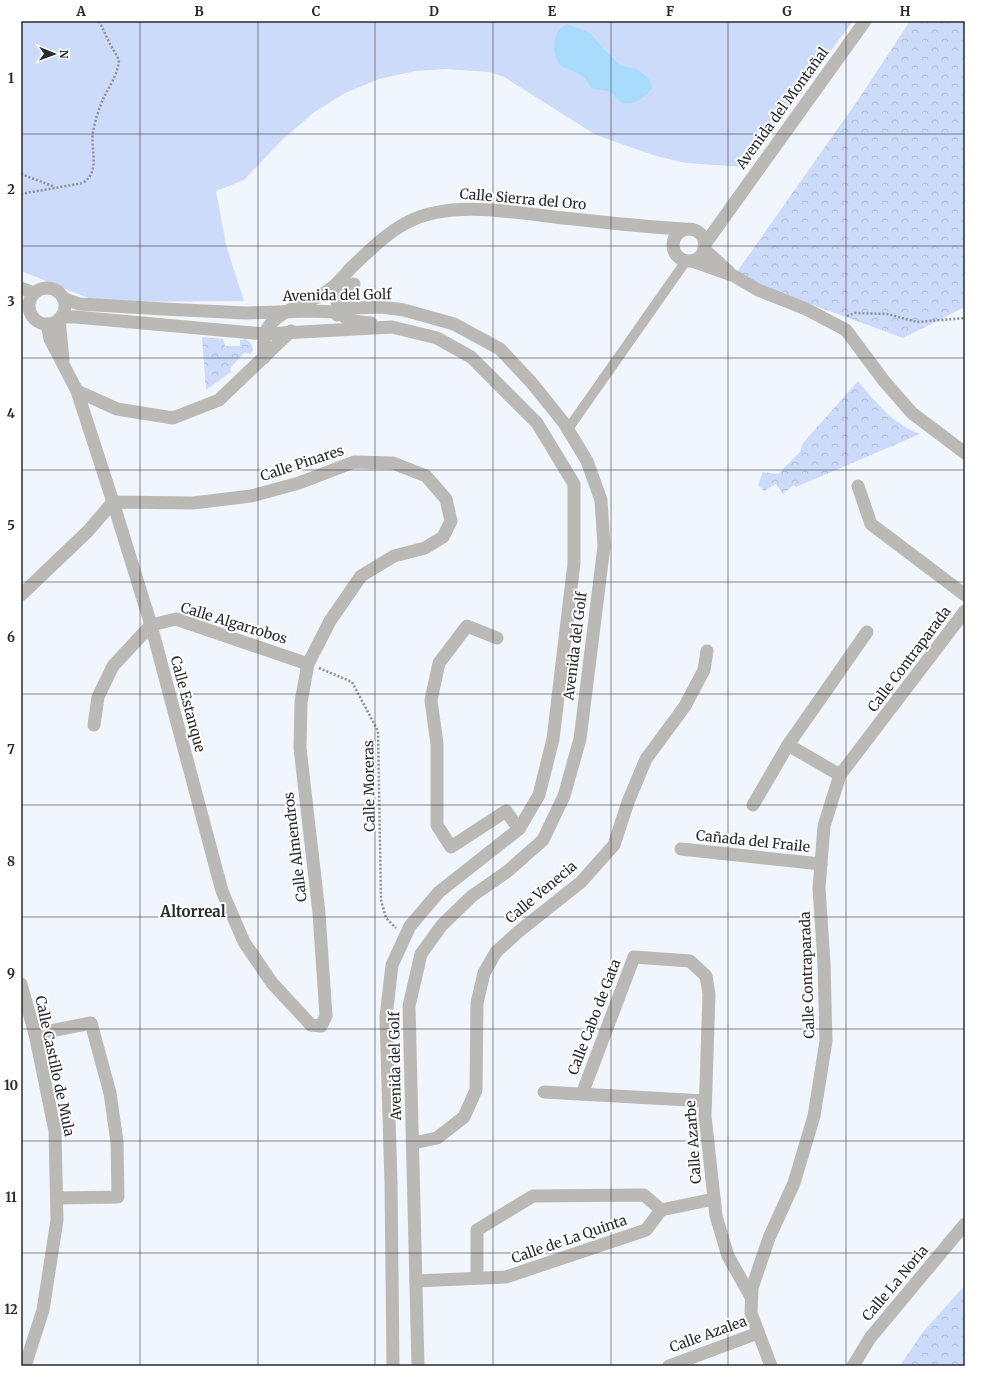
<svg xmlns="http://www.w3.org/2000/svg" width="986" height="1387" font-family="Merriweather,serif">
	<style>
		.grass { fill: #ccdbf9 }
		.forest { fill: url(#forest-crowns) }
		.water { fill: #a9dcfc }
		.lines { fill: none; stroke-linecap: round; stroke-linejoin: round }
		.path { stroke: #8d8f94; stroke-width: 2.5; stroke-dasharray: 2 2; stroke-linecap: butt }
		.pedestrian { stroke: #bbb9b6; stroke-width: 10 }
		.minor { stroke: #bbb9b6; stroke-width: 13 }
		.grid { fill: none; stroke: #292a2d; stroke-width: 1; stroke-opacity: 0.55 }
		.labels { text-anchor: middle; stroke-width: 4; stroke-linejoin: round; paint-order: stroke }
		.street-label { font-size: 14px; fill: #292a2d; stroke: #fff }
		.neighbourhood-label { font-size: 15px; font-weight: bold; fill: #282b30; stroke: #fff }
		.neatline { fill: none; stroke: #292a2d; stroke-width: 1.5 }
		.grid-label { font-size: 13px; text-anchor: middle; font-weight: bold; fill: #292a2d }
	</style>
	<defs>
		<pattern id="forest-crowns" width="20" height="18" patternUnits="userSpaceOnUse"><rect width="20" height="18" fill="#ccdbf9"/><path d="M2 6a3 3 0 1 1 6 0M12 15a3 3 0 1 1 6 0" fill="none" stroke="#afbcd6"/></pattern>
	</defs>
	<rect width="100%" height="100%" fill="#f1f5fc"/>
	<polygon class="grass" points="21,21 853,21 744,167 686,163 656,156 596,135 504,77 489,72 446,69 415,71 379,79 345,93 313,113 281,141 244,180 216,191 226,245 244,301 98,302 21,271"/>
	<g class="forest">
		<polygon points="910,21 965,21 965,307 903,338 734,276 858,100"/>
		<polygon points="202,337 223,339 225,346 240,346 240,340 246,339 252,345 253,350 250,354 245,352 230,368 231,372 206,390"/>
		<path d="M858 381C877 404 892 423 920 434L796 487 794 485 783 494 776 484 764 491 758 485 763 472 778 474 800 452 803 443Z"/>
		<polygon points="965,1285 965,1366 900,1366 922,1333"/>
	</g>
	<path class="water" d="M567 24 578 28 591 34 601 46 620 65C625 67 630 67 636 69 644 73 651 79 652 88 646 96 635 106 624 103 617 102 615 94 610 92 604 89 598 91 592 88 588 85 587 79 582 76 576 71 569 70 563 67 552 60 552 39 559 30 561 28 564 26 567 24Z"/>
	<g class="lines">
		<g class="path">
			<polyline points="21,174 55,187"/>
			<path d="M21 194 83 183C101 171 90 149 93 132 95 121 99 109 103 99 109 87 118 74 119 60L110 44 99 21"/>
			<polyline points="847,316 855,313 887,314 917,322 965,318"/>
			<polyline points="319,668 352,682 378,731 381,900 386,918 396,928"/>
		</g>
		<polyline class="pedestrian" points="568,429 686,261"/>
		<g class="minor">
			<circle cx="689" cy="245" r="16"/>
			<polyline points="705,244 865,21"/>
			<polyline points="704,249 729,272"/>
			<polyline points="692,261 734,276 758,290 806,309 846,330 884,381 912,413 965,453"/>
			<path d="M344 277C338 290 331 309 346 318 352 322 363 322 371 323"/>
			<polyline points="21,288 34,293"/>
			<circle cx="47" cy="306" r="18"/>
			<polyline points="63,298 79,304 164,309 246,313 309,311 339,312 353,308 381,307 404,310 454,324 500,349 531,382 564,423 587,461 601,500 604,546 580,739 564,796 543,840 508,871 472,896 442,925 421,954 409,1006 418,1366"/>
			<polyline points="337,315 354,284"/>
			<polyline points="61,317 76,317 265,334 392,327 437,338 471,357 537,423 574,484 574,563 553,739 539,795 519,829 439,892 410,926 392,965 386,1017 391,1183 393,1366"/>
			<polyline points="59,319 63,360"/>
			<path d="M264 358C264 351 263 342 265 334 272 311 308 304 326 292 332 288 339 282 344 276 347 273 350 268 354 265 370 250 388 232 408 222 451 199 517 213 563 218 603 222 643 227 684 229"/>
			<polyline points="77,391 117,409 173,418 219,400 291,331"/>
			<polyline points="858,486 871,524 965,595"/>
			<polyline points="21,595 88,531 113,502 193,503 251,496 299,483 354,462 393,463 426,476 446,499 451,521 443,537 425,548 394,556 361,576 330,621 308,664 301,702 300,748 319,913 326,1016 321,1026 311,1025 272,983 244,942 222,891 151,625 113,502 77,391 50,339 47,324"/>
			<polyline points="151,625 176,619 308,664"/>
			<polyline points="497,638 467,626 439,663 431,700 437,744 437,825 451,847 506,811 519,829"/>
			<polyline points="94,725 98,697 113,666 151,625"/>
			<polyline points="788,745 840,775"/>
			<polyline points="753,805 788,745 867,632"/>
			<polyline points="681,849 821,864"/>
			<polyline points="21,984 35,1034 55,1131 57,1220 43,1310 25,1366"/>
			<polyline points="35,1034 91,1023 110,1093 117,1142 118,1197 57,1198"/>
			<polyline points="544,1092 705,1101"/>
			<polyline points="582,1094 634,957 690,961 706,976 709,994 705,1116 716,1216 728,1256 751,1297"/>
			<polyline points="413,1143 437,1138 464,1117 476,1090 477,1003 484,973 496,952 518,932 581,882 614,845 628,802 646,759 685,706 704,670 707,651"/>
			<polyline points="477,1278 477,1230 533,1196 644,1195 661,1210"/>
			<polyline points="416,1281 506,1277 646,1230 661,1210 714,1199"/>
			<polyline points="669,1366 758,1333"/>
			<polyline points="771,1366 751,1313 752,1288 769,1238 794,1183 814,1116 826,1041 824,963 819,888 824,826 840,775 965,611"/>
			<polyline points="853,1366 870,1338 965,1224"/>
		</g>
	</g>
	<path class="grid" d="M140 21V1366M258 21V1366M375 21V1366M493 21V1366M611 21V1366M728 21V1366M846 21V1366M21 134H965M21 246H965M21 358H965M21 470H965M21 582H965M21 694H965M21 805H965M21 917H965M21 1029H965M21 1141H965M21 1253H965"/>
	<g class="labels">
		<g class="street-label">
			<text transform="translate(782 108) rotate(-54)" y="5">Avenida del Montañal</text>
			<text transform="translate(523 199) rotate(5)" y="5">Calle Sierra del Oro</text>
			<text transform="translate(337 295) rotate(-1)" y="5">Avenida del Golf</text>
			<text transform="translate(302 463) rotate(-18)" y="5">Calle Pinares</text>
			<text transform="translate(234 623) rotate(17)" y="5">Calle Algarrobos</text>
			<text transform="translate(575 646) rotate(-83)" y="5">Avenida del Golf</text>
			<text transform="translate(909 659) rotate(-53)" y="5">Calle Contraparada</text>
			<text transform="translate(188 704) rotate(75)" y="5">Calle Estanque</text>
			<text transform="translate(369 786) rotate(-91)" y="5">Calle Moreras</text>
			<text transform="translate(753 841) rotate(6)" y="5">Cañada del Fraile</text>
			<text transform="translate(295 847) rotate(-97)" y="5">Calle Almendros</text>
			<text transform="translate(541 892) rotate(-40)" y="5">Calle Venecia</text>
			<text transform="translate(807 975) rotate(-92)" y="5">Calle Contraparada</text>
			<text transform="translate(594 1017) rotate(-69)" y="5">Calle Cabo de Gata</text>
			<text transform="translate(55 1066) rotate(78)" y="5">Calle Castillo de Mula</text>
			<text transform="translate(395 1066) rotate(-91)" y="5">Avenida del Golf</text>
			<text transform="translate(693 1142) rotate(-94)" y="5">Calle Azarbe</text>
			<text transform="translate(569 1239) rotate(-19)" y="5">Calle de La Quinta</text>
			<text transform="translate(895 1283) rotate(-50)" y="5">Calle La Noria</text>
			<text transform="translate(708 1334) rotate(-20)" y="5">Calle Azalea</text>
		</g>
		<g class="neighbourhood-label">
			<text x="193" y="917">Altorreal</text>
		</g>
	</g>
	<rect width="986" height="1387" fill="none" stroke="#ffffff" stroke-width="44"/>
	<g transform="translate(54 54) rotate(91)" stroke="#ffffff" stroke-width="3" paint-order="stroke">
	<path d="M0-3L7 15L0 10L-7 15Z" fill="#292a2d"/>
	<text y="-6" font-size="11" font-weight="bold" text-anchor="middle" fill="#292a2d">N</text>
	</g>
	<rect x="22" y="22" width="942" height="1343" class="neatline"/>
	<g class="grid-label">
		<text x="81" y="16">A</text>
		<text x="199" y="16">B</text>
		<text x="316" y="16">C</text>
		<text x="434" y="16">D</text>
		<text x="552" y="16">E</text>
		<text x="670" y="16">F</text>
		<text x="787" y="16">G</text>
		<text x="905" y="16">H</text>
		<text x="11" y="83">1</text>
		<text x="11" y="194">2</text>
		<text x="11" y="306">3</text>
		<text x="11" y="418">4</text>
		<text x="11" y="530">5</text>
		<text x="11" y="642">6</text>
		<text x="11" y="754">7</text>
		<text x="11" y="866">8</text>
		<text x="11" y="978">9</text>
		<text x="11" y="1090">10</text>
		<text x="11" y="1202">11</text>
		<text x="11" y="1314">12</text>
	</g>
</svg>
